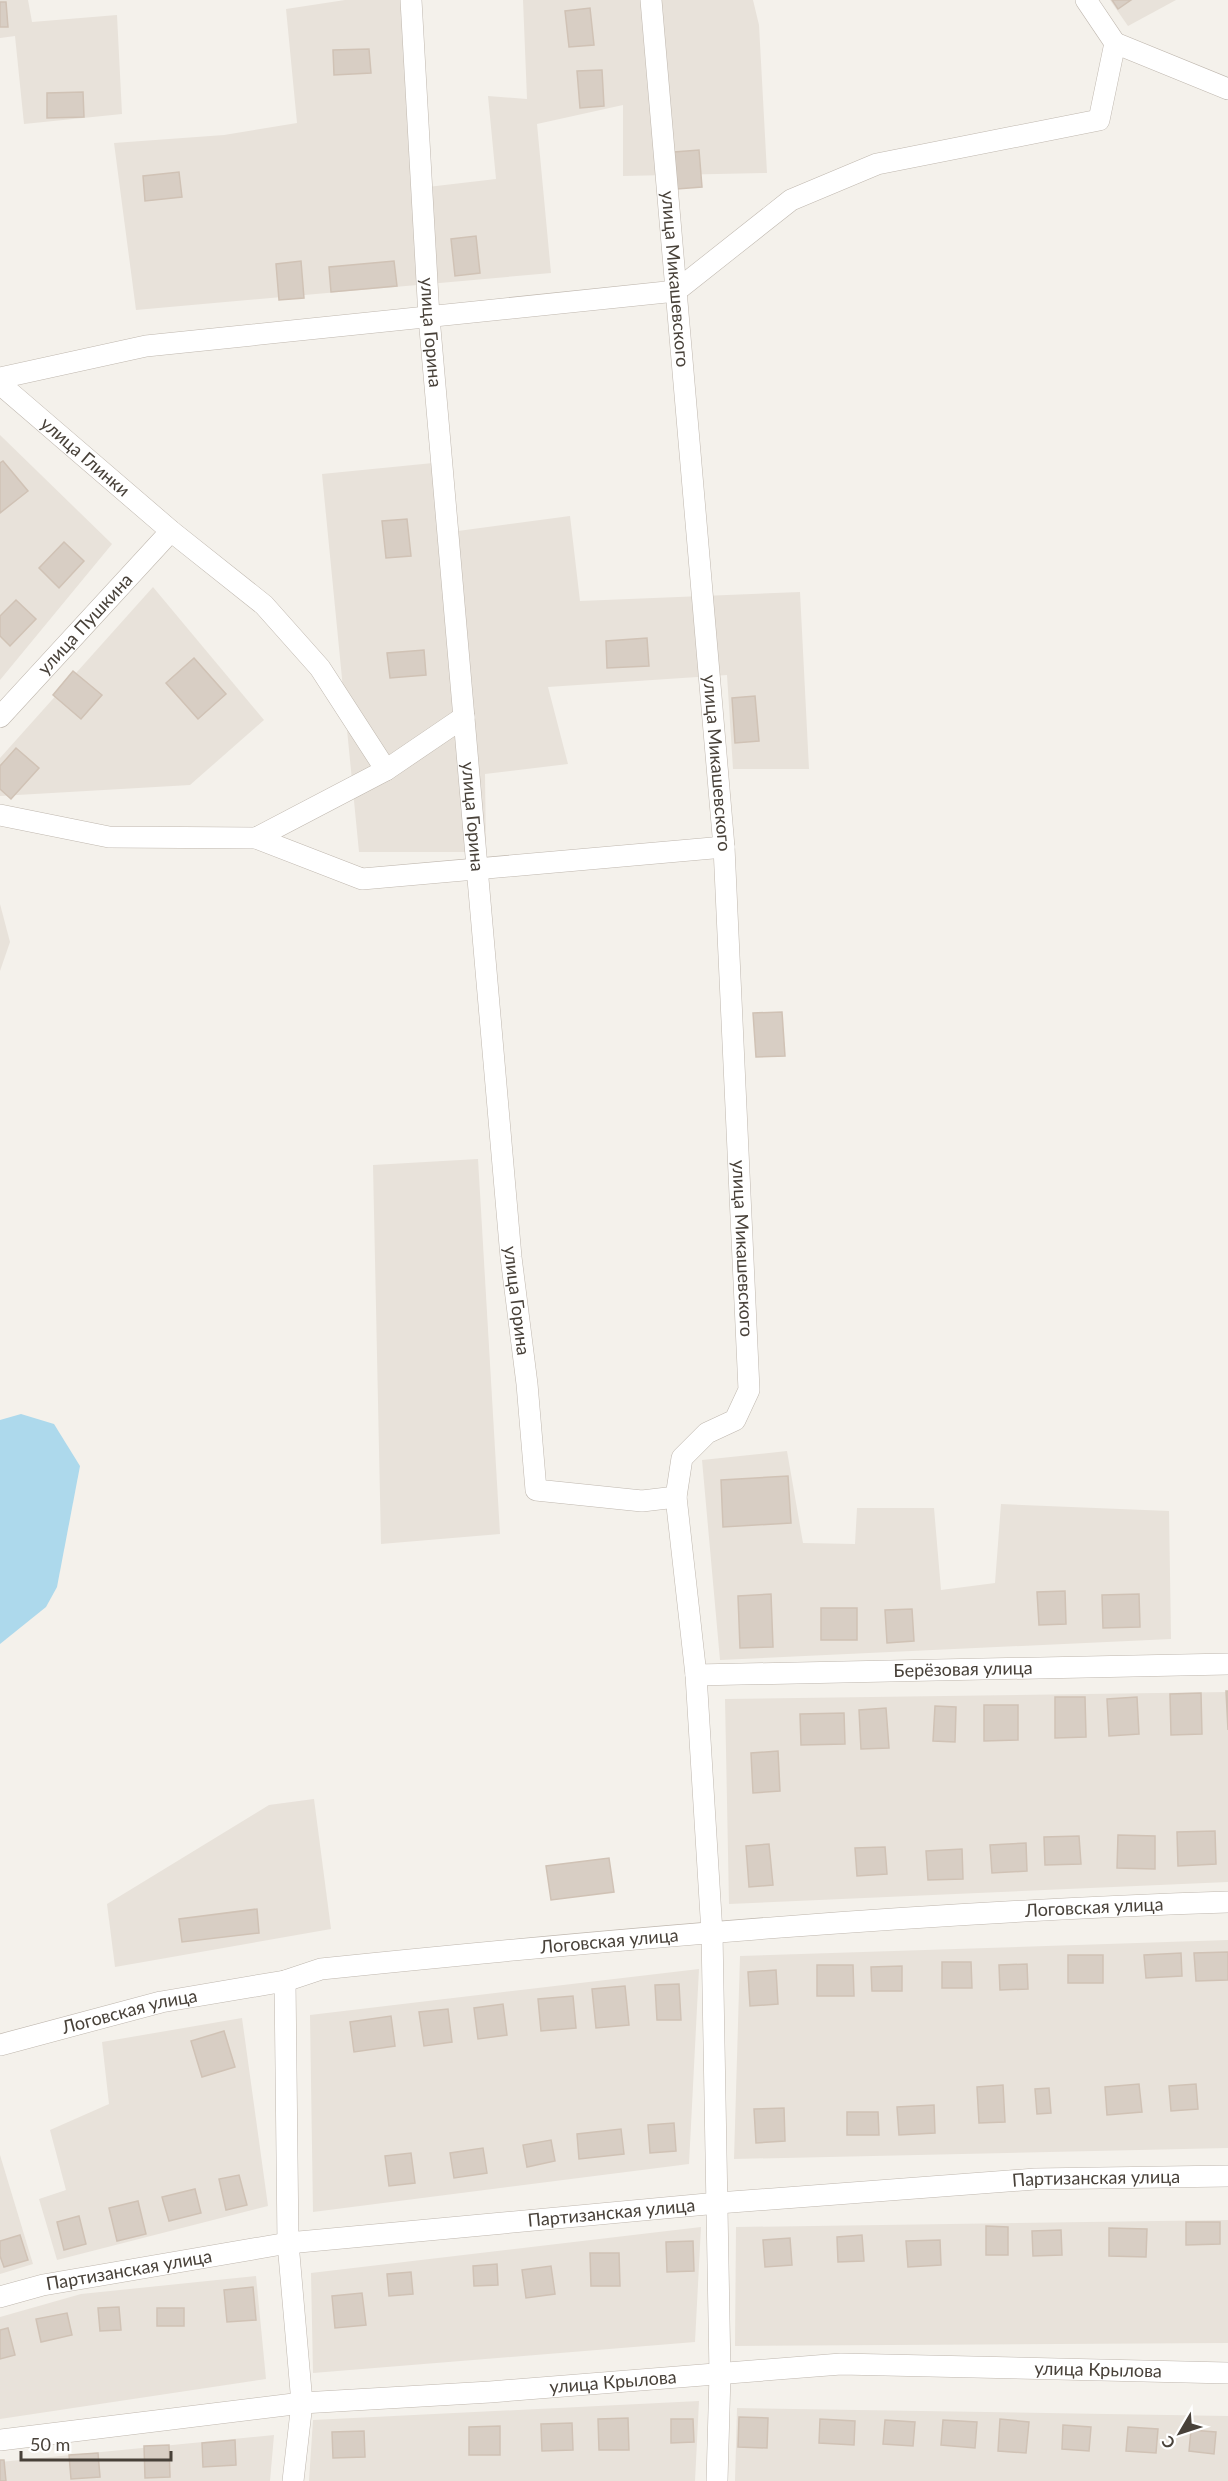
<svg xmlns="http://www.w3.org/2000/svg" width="1228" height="2481" font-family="Lato,sans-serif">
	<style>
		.residential { fill: #e8e2da }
		.water { fill: #add9ec }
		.building { fill: #d8cec4; stroke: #d0c2b5; stroke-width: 1.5 }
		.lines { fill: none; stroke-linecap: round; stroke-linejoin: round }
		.minor-casing { stroke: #bfb7ae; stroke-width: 22 }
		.minor { stroke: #fff; stroke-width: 21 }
		.labels { text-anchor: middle; stroke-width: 4.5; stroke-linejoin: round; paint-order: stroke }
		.street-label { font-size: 18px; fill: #484139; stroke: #fff }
	</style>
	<rect width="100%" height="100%" fill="#f4f1eb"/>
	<g class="residential">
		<polygon points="0,0 28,0 32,22 117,15 122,114 24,124 15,36 0,38"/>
		<polygon points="345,0 400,0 419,188 496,179 488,96 527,99 523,0 753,0 759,25 767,173 623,176 623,105 537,124 551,273 136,310 114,143 224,135 297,123 286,9"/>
		<polygon points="1110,0 1176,0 1128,26"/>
		<polygon points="0,435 112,544 0,680"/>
		<polygon points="433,463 443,533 570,516 580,601 800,592 809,769 733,769 727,675 548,687 568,764 485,774 486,852 359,852 322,474"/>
		<polygon points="153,587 264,720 190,785 0,796 0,758"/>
		<polygon points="0,904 10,942 0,971"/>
		<polygon points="478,1159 500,1534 381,1544 373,1165"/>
		<polygon points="787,1451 803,1543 855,1544 857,1508 934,1508 941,1590 995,1583 1001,1504 1169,1511 1171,1639 720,1660 702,1460"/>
		<polygon points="1228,1692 1228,1882 729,1904 725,1699"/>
		<polygon points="314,1799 331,1929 115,1967 107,1904 269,1805"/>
		<polygon points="1228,1940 1228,2148 734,2159 740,1956"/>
		<polygon points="699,1969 689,2164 313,2212 310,2015"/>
		<polygon points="242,2018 268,2206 57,2260 39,2199 66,2190 50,2130 109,2104 102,2042"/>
		<polygon points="0,2155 33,2264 0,2274"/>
		<polygon points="1228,2220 1228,2343 735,2346 736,2227"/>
		<polygon points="701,2227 695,2342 313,2373 311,2273"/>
		<polygon points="256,2276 266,2379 0,2419 0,2317 81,2294"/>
		<polygon points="699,2401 695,2481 309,2481 313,2420"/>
		<polygon points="737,2408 1228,2416 1228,2481 735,2481"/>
		<polygon points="274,2435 270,2481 0,2481 0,2462"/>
	</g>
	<polygon class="water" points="21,1414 54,1424 80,1466 57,1587 46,1607 0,1644 0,1420"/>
	<g class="building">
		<polygon points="1112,0 1131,0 1118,9"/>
		<polygon points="0,2 6,2 8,27 0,27"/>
		<polygon points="590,8 594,45 569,47 565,11"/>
		<polygon points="369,49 371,73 334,75 333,50"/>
		<polygon points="602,70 604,106 580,108 577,71"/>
		<polygon points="83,92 84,117 47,118 47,93"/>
		<polygon points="699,150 702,187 677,189 674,152"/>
		<polygon points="179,172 182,197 145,201 143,176"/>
		<polygon points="476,236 480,273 455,276 451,239"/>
		<polygon points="301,261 304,298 279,300 276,264"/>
		<polygon points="394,261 397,286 331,292 329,267"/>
		<polygon points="3,461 28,491 0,513 0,463"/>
		<polygon points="407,519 411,556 386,558 382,521"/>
		<polygon points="64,542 84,561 59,588 39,568"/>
		<polygon points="16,600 36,619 10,646 0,636 0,616"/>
		<polygon points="647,638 649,666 607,668 606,641"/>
		<polygon points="424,650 426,675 390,678 387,653"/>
		<polygon points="194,658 226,694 198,719 166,683"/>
		<polygon points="73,671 102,695 81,719 53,695"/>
		<polygon points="755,696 759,741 735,743 732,698"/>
		<polygon points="16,748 39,768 11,799 0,789 0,766"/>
		<polygon points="782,1012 785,1056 756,1057 753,1013"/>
		<polygon points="788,1476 791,1523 723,1527 721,1480"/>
		<polygon points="1065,1591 1066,1624 1039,1625 1037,1592"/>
		<polygon points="771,1594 773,1647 740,1648 738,1596"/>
		<polygon points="1139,1594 1140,1627 1103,1628 1102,1595"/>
		<rect x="821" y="1608" width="36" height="32"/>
		<polygon points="912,1609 914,1641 887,1643 885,1610"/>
		<polygon points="1226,1691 1228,1691 1228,1730"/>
		<polygon points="1201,1693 1202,1734 1171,1735 1170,1694"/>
		<polygon points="1055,1697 1085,1697 1086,1737 1055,1738"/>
		<polygon points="1137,1697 1139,1734 1109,1736 1107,1699"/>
		<polygon points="984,1705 1018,1705 1018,1740 984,1741"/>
		<polygon points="935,1706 956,1707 955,1742 933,1741"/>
		<polygon points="886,1708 889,1748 861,1749 859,1710"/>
		<polygon points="844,1713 845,1744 801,1745 800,1714"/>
		<polygon points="778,1751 780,1791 753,1793 751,1753"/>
		<polygon points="1215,1831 1216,1864 1178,1866 1177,1832"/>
		<polygon points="1118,1835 1155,1836 1155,1869 1117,1868"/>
		<polygon points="1079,1836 1081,1864 1045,1865 1044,1837"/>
		<polygon points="1026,1843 1027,1871 992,1873 990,1845"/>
		<polygon points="769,1844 773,1885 749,1887 746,1846"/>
		<polygon points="885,1847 887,1874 857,1876 855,1848"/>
		<polygon points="962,1849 963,1879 928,1880 926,1851"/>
		<polygon points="609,1858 614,1892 551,1900 546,1866"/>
		<polygon points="257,1909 259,1933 182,1942 179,1919"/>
		<polygon points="1228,1952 1228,1980 1196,1981 1194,1953"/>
		<polygon points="1181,1953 1182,1976 1146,1978 1144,1955"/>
		<rect x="1068" y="1955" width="35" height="28"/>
		<polygon points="942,1962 971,1962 972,1988 942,1988"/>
		<polygon points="1027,1964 1028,1989 1000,1990 999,1965"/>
		<polygon points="817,1965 853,1965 854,1996 817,1996"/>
		<polygon points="902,1966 902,1991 872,1991 871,1967"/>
		<polygon points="776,1970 778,2004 750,2006 748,1972"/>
		<polygon points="679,1984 681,2020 657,2020 655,1985"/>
		<polygon points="625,1986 629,2025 596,2028 592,1989"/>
		<polygon points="573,1996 576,2028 541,2031 538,1999"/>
		<polygon points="503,2004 507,2035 478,2039 474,2008"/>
		<polygon points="448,2009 452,2042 424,2046 419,2012"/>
		<polygon points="391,2016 395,2046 354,2052 350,2022"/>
		<polygon points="224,2031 235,2067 202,2077 191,2041"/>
		<polygon points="1139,2084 1142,2112 1107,2115 1105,2087"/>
		<polygon points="1196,2084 1198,2109 1171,2111 1169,2086"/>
		<polygon points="1003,2085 1005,2122 979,2123 977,2087"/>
		<polygon points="1049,2088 1051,2113 1037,2114 1035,2089"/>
		<polygon points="934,2105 935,2133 899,2135 897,2107"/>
		<polygon points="784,2108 785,2141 756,2143 754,2109"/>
		<polygon points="847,2112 878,2112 879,2135 847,2135"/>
		<polygon points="674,2123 676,2151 650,2153 648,2125"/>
		<polygon points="621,2129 624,2154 579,2159 577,2134"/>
		<polygon points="551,2140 555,2161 527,2167 523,2145"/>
		<polygon points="483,2148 487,2173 454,2178 450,2153"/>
		<polygon points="411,2153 415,2183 389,2186 385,2156"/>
		<polygon points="239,2175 247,2205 226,2210 219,2179"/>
		<polygon points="195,2189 201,2213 169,2221 162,2197"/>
		<polygon points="138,2201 146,2234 117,2241 109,2208"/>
		<polygon points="79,2216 86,2244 64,2250 57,2222"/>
		<polygon points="1186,2222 1220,2222 1220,2244 1186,2245"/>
		<polygon points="986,2226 1008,2227 1008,2255 986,2255"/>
		<polygon points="1109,2228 1147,2229 1146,2257 1109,2256"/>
		<polygon points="1061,2230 1062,2255 1033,2256 1032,2231"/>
		<polygon points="20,2235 28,2260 4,2267 0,2256 0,2241"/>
		<polygon points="862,2235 864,2261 838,2262 837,2237"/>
		<polygon points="790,2238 792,2265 765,2267 763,2240"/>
		<polygon points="940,2240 941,2265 908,2267 906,2241"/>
		<polygon points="693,2241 694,2271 667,2272 666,2242"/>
		<polygon points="590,2253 619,2253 620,2286 591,2286"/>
		<polygon points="497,2264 498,2285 474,2286 473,2266"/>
		<polygon points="551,2266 555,2294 526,2298 522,2270"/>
		<polygon points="411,2272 413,2294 389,2296 387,2274"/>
		<polygon points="253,2287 256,2320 227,2322 224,2290"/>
		<polygon points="362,2293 366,2325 335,2328 332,2296"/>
		<polygon points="119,2307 121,2330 100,2331 98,2308"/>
		<rect x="157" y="2308" width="27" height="18"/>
		<polygon points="67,2313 72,2335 41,2342 36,2319"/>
		<polygon points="8,2328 15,2355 0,2359 0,2330"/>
		<polygon points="739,2417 768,2418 767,2448 738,2447"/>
		<polygon points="628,2418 629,2450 599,2450 598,2419"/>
		<polygon points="671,2419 693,2419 694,2442 671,2443"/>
		<polygon points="820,2419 855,2421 854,2445 819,2443"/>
		<polygon points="1000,2419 1029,2422 1026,2453 998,2451"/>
		<polygon points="885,2420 915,2422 913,2446 883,2444"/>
		<polygon points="943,2420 977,2422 975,2448 941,2445"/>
		<polygon points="572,2423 573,2450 542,2451 541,2424"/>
		<polygon points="1063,2425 1091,2427 1089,2451 1062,2449"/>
		<polygon points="500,2426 500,2455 469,2455 469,2427"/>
		<polygon points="1128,2427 1158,2429 1156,2453 1126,2451"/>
		<polygon points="1191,2430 1216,2432 1214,2454 1189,2451"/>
		<polygon points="364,2431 365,2457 333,2458 332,2432"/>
		<polygon points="235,2440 236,2465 203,2467 202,2443"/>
		<polygon points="169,2445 170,2477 145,2478 144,2446"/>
		<polygon points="98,2453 100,2477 71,2479 69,2455"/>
		<polygon points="0,2460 4,2460 6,2481 0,2481"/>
	</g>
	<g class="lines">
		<defs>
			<g id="minor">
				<path id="s1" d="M411 0 429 317 511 1257 527 1384 536 1490 642 1501 676 1497"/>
				<path id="s2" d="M651 0 724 847 749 1390 735 1420 707 1433 682 1458 676 1497 696 1675 712 1933 720 2374 717 2481"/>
				<polyline points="1086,0 1115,43"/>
				<polyline points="1115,43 1228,89"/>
				<polyline points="0,378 146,346 676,291 791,200 877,164 1099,120 1115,43"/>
				<path id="s3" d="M0 384 171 531 264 605 320 668 386 770"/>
				<path id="s4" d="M0 717 171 531"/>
				<polyline points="0,815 109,837 256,838 362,879 724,847"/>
				<polyline points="256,838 386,770 464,717"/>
				<path id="s5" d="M696 1675 1228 1664"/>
				<polyline points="285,1981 288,2243 302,2403 293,2481"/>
				<path id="s6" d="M0 2045 161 2002 285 1981 321 1969C623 1938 925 1912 1228 1902"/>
				<path id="s7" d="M0 2297 43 2285 288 2243 718 2203 1035 2179 1228 2176"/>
				<path id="s8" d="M0 2440 302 2403 490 2392 841 2364 1228 2373"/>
			</g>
		</defs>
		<use href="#minor" class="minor-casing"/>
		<use href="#minor" class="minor"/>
	</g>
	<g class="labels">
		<g class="street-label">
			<text dy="6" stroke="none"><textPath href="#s2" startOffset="280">улица Микашевского</textPath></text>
			<text dy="6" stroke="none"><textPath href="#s1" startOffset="333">улица Горина</textPath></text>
			<text dy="6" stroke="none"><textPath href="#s3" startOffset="112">улица Глинки</textPath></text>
			<text dy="6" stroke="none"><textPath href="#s4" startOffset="126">улица Пушкина</textPath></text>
			<text dy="6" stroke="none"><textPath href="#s2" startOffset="766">улица Микашевского</textPath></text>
			<text dy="6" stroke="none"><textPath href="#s1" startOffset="819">улица Горина</textPath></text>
			<text dy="6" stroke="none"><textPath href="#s2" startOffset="1252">улица Микашевского</textPath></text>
			<text dy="6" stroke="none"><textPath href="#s1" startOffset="1305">улица Горина</textPath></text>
			<text dy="6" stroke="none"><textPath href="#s5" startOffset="267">Берёзовая улица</textPath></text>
			<text dy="6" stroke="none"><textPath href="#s6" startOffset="1106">Логовская улица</textPath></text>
			<text dy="6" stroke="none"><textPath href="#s6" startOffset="620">Логовская улица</textPath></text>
			<text dy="6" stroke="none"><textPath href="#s6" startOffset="134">Логовская улица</textPath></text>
			<text dy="6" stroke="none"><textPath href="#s7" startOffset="1104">Партизанская улица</textPath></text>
			<text dy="6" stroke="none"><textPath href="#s7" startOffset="618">Партизанская улица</textPath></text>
			<text dy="6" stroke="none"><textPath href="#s7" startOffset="132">Партизанская улица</textPath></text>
			<text dy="6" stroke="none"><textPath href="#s8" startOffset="1102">улица Крылова</textPath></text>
			<text dy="6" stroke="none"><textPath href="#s8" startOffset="616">улица Крылова</textPath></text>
		</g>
	</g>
	<g transform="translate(1180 2433) rotate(231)" stroke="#ffffff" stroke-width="4.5" paint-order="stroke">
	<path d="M0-4.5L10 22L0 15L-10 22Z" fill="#484139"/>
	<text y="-9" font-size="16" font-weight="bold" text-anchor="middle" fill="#484139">С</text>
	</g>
	<path d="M21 2451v9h150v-9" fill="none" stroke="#484139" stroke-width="3"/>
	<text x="30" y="2451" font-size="18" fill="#484139" stroke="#ffffff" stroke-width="4.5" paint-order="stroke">50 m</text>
</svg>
